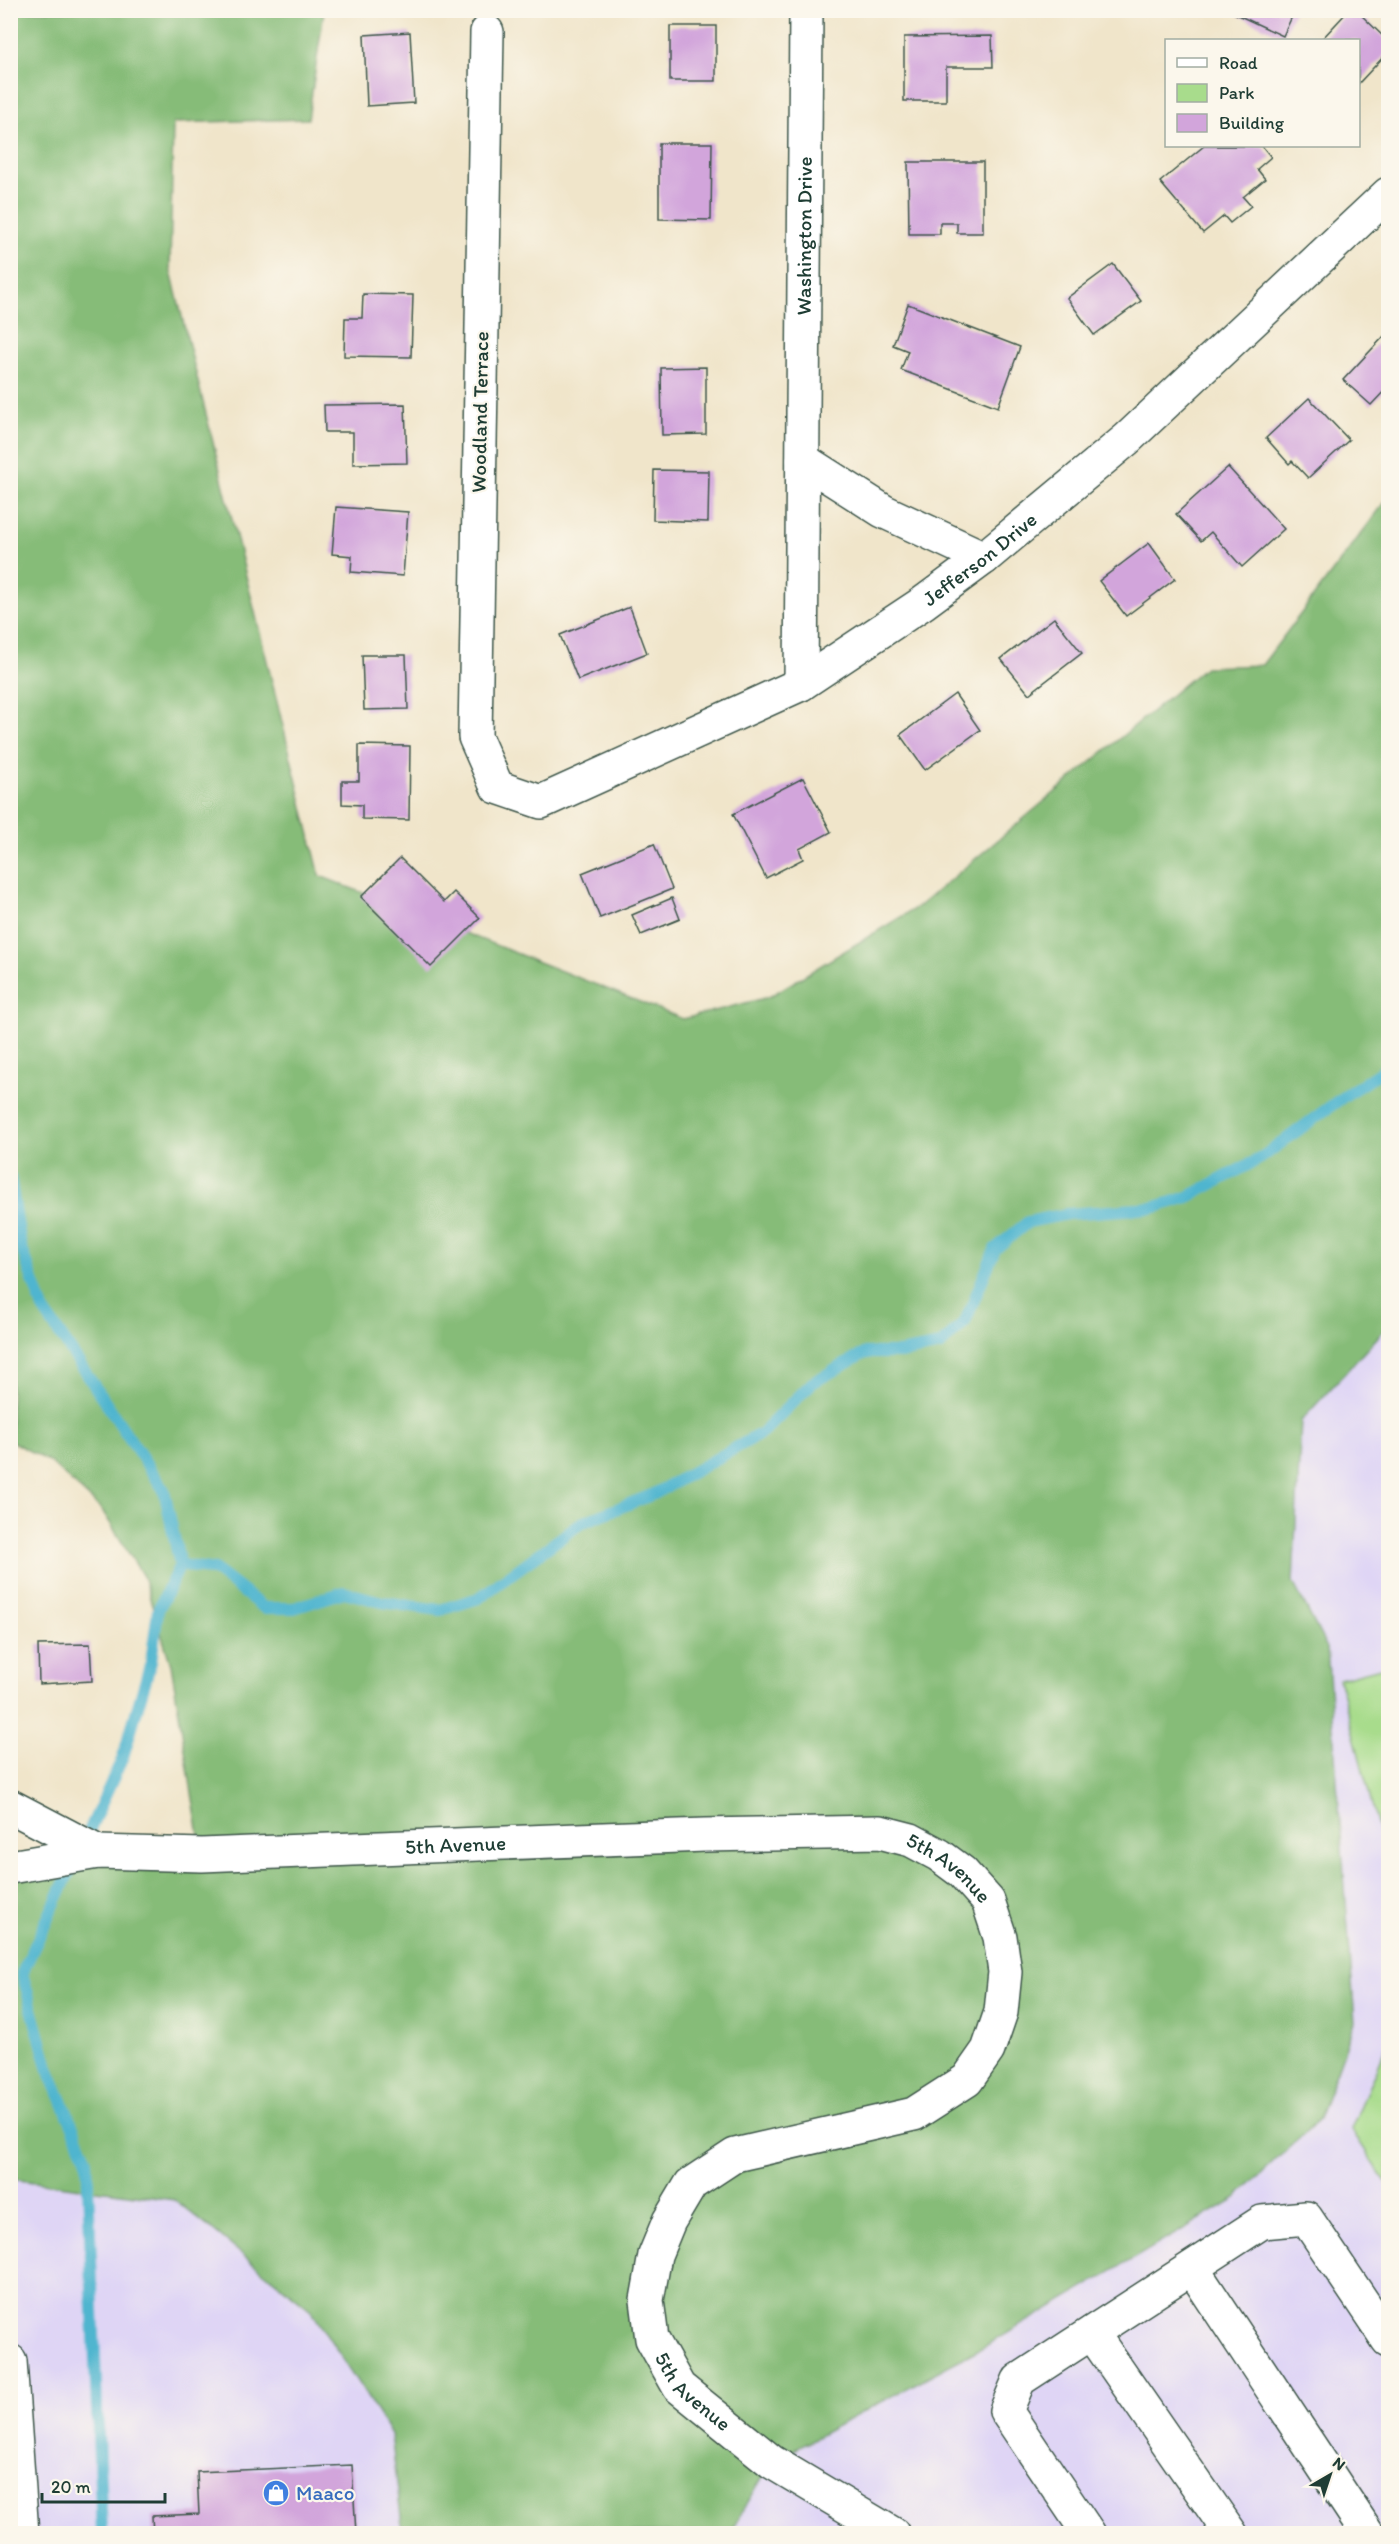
<svg xmlns="http://www.w3.org/2000/svg" width="1399" height="2544" font-family="Itim,sans-serif">
	<style>
		.built { fill: #dfd5f5 }
		.green { fill: #a8dc8c; stroke: #648c60; stroke-width: 1.5 }
		.forest { fill: #86bc78; stroke: #527c56; stroke-width: 1.5 }
		.lines { fill: none; stroke-linecap: round; stroke-linejoin: round }
		.stream { stroke: #50b5cf; stroke-width: 12 }
		.building { fill: #d2a5db }
		.minor-casing { stroke: #3e564a; stroke-width: 36 }
		.minor { stroke: #fff; stroke-width: 33 }
		.labels { text-anchor: middle; stroke-width: 4.5; stroke-linejoin: round; paint-order: stroke }
		.street-label { font-size: 21px; fill: #1f3d34; stroke: #fbf7ec }
		.shop-label { font-size: 21px; fill: #366cbe; stroke: #fbf7ec; text-anchor: start }
	</style>
	<rect width="100%" height="100%" fill="#fbf7ec"/>
	<filter id="ink" filterUnits="userSpaceOnUse"><feTurbulence type="fractalNoise" baseFrequency=".0167" numOctaves="2"/><feDisplacementMap in="SourceGraphic" scale="12" xChannelSelector="R" yChannelSelector="G"/><feConvolveMatrix kernelMatrix="1 2 1 2 8 2 1 2 1" color-interpolation-filters="sRGB"/></filter>
	<filter id="wash" filterUnits="userSpaceOnUse"><feTurbulence type="fractalNoise" baseFrequency=".008" numOctaves="4" result="noise"/><feDisplacementMap in="SourceGraphic" scale="24" xChannelSelector="R" yChannelSelector="G"/><feGaussianBlur stdDeviation="1.35" result="paint"/><feColorMatrix in="noise" values="0 0 0 0 0 0 0 0 0 0 0 0 0 0 0 0 0 1.4 0 .05"/><feComposite in="paint" operator="in"/></filter>
	<g filter="url(#wash)">
		<rect width="100%" height="100%" fill="#f0e5ca"/>
		<g class="built">
			<polygon points="1388,1326 1388,2533 730,2534 772,2462 996,2340 1236,2198 1319,2119 1327,1648 1293,1582 1301,1421"/>
			<polygon points="10,2179 175,2200 311,2310 391,2434 403,2533 22,2533 10,2361"/>
		</g>
		<g class="green">
			<polygon points="1388,1666 1388,1866 1339,1679"/>
			<polygon points="1388,2041 1388,2185 1351,2129"/>
		</g>
		<polygon class="forest" points="11,11 324,11 308,119 173,123 170,268 320,876 683,1019 769,997 919,906 1205,667 1262,665 1388,498 1388,1326 1301,1421 1293,1582 1327,1648 1355,2022 1319,2119 1236,2198 996,2340 772,2461 730,2533 403,2533 391,2434 311,2310 175,2200 11,2179 11,1867 202,1854 171,1665 143,1576 102,1510 50,1462 11,1441"/>
		<g class="lines">
			<g class="stream">
				<polyline points="10,1177 21,1246 43,1309 164,1490 180,1565 158,1610 151,1662 123,1757 84,1842"/>
				<polyline points="180,1565 215,1570 264,1608 294,1608 344,1592 382,1602 440,1610 479,1598 581,1523 654,1494 762,1433 812,1383 865,1353 900,1353 941,1345 965,1322 995,1249 1028,1222 1067,1214 1152,1208 1188,1197 1261,1158 1347,1094 1388,1067"/>
				<polyline points="75,1860 22,1973 49,2070 87,2160 102,2534"/>
			</g>
		</g>
		<g id="blocks">
			<g class="building">
				<polygon points="1227,10 1295,10 1283,36"/>
				<polygon points="1349,10 1356,10 1388,41 1388,52 1358,84 1358,40 1321,40"/>
				<rect x="670" y="26" width="46" height="55"/>
				<polygon points="410,32 414,103 367,106 364,35"/>
				<polygon points="992,36 993,67 946,67 946,101 904,101 904,37"/>
				<polygon points="659,143 712,143 711,220 659,219"/>
				<polygon points="1204,146 1262,146 1271,157 1257,169 1265,179 1243,197 1251,206 1230,223 1224,216 1203,233 1160,182"/>
				<polygon points="908,162 983,162 983,233 957,233 957,223 940,223 940,234 909,234"/>
				<polygon points="1113,264 1141,301 1094,335 1067,298"/>
				<polygon points="363,294 413,295 411,357 344,356 345,318 362,318"/>
				<polygon points="908,304 1020,347 998,407 901,370 908,351 893,345"/>
				<polygon points="1388,332 1388,387 1371,405 1343,380"/>
				<polygon points="706,367 706,434 662,435 661,368"/>
				<polygon points="1309,398 1349,440 1308,478 1292,461 1289,464 1266,438"/>
				<polygon points="405,404 407,463 353,464 353,432 325,432 324,405"/>
				<polygon points="1228,467 1284,529 1242,567 1211,532 1201,541 1176,514"/>
				<polygon points="654,470 709,471 708,522 653,520"/>
				<polygon points="336,507 408,512 403,576 351,572 352,556 332,554"/>
				<polygon points="1149,543 1175,579 1126,616 1099,581"/>
				<polygon points="630,607 647,653 578,680 560,635"/>
				<polygon points="1054,618 1082,653 1029,694 1001,659"/>
				<polygon points="362,655 406,655 408,709 364,710"/>
				<polygon points="955,694 980,730 925,770 900,735"/>
				<polygon points="359,745 410,746 409,820 362,819 362,805 342,804 342,781 359,781"/>
				<polygon points="803,778 831,832 799,849 803,859 766,878 733,814"/>
				<polygon points="654,844 672,889 600,918 582,873"/>
				<polygon points="400,858 444,902 454,892 480,918 431,967 361,897"/>
				<polygon points="672,898 680,919 641,935 632,915"/>
				<polygon points="90,1644 92,1681 39,1684 38,1645"/>
				<polygon points="352,2465 356,2534 153,2534 152,2516 199,2514 197,2472"/>
			</g>
		</g>
	</g>
	<g filter="url(#ink)">
		<use href="#blocks" fill-opacity="0" stroke="#3e564a" stroke-width="1.5"/>
		<g class="lines">
			<defs>
				<g id="minor">
					<path id="s1" d="M487 32 475 737 497 787 541 802 801 684 923 603 984 558 1127 439 1388 194"/>
					<polyline points="803,460 883,511 984,558"/>
					<path id="s2" d="M801 684 806 10"/>
					<polyline points="10,1806 98,1852"/>
					<path id="s3" d="M10 1867 98 1852 202 1855 705 1835 880 1832 911 1840 939 1855 962 1872 988 1901 1000 1937 1005 1972 1001 2012 988 2050 967 2080 914 2114 735 2155 691 2184 669 2221 655 2255 647 2300 652 2339 679 2387 772 2462 893 2534"/>
					<polyline points="1192,2268 1368,2534"/>
					<polyline points="1092,2333 1231,2534"/>
					<polyline points="10,2361 22,2534"/>
					<polyline points="1089,2534 1006,2411 1019,2380 1262,2222 1306,2218 1388,2340"/>
				</g>
			</defs>
			<use href="#minor" class="minor-casing"/>
			<use href="#minor" class="minor"/>
		</g>
	</g>
	<defs>
		<symbol id="shop-disc" viewBox="-11 -11 22 22"><circle r="9.5" fill="#3f7fe0" stroke="#fbf7ec"/><path d="M-5-2.5h2.3a2.7 3.5 0 0 1 5.4 0H5L5.5 6h-11ZM-1.5-2.5h3a1.5 2.3 0 0 0-3 0Z" fill="#fff"/></symbol>
	</defs>
	<g fill-rule="evenodd">
		<use href="#shop-disc" x="261" y="2478" width="30" height="30"/>
	</g>
	<g class="labels">
		<g class="street-label">
			<text dy="7" stroke="none"><textPath href="#s2" startOffset="448">Washington Drive</textPath></text>
			<text transform="translate(480 412) rotate(-89)" y="7">Woodland Terrace</text>
			<text dy="7" stroke="none"><textPath href="#s1" startOffset="1310">Jefferson Drive</textPath></text>
			<text dy="7" stroke="none"><textPath href="#s3" startOffset="447">5th Avenue</textPath></text>
			<text dy="7" stroke="none"><textPath href="#s3" startOffset="951">5th Avenue</textPath></text>
			<text dy="7" stroke="none"><textPath href="#s3" startOffset="1725">5th Avenue</textPath></text>
		</g>
		<g class="shop-label">
			<text x="296" y="2500">Maaco</text>
		</g>
	</g>
	<rect width="1399" height="2544" fill="none" stroke="#fbf7ec" stroke-width="36"/>
	<rect x="1165" y="39" width="195" height="108" fill="#fbf7ec" stroke="#a3ada2" stroke-width="1.5"/>
	<rect x="1177" y="58" width="30" height="9" fill="#ffffff" stroke="#a3ada2" stroke-width="1.5"/>
	<text x="1219" y="69" font-size="18" fill="#1f3d34">Road</text>
	<rect x="1177" y="84" width="30" height="18" fill="#a8dc8c" stroke="#a3ada2" stroke-width="1.5"/>
	<text x="1219" y="99" font-size="18" fill="#1f3d34">Park</text>
	<rect x="1177" y="114" width="30" height="18" fill="#d2a5db" stroke="#a3ada2" stroke-width="1.5"/>
	<text x="1219" y="129" font-size="18" fill="#1f3d34">Building</text>
	<g transform="translate(1330 2475) rotate(39)" stroke="#fbf7ec" stroke-width="4.5" paint-order="stroke">
	<path d="M0-4.5L10 22L0 15L-10 22Z" fill="#1f3d34"/>
	<text y="-9" font-size="16" font-weight="bold" text-anchor="middle" fill="#1f3d34">N</text>
	</g>
	<path d="M42 2493v9h123v-9" fill="none" stroke="#1f3d34" stroke-width="3"/>
	<text x="51" y="2493" font-size="18" fill="#1f3d34" stroke="#fbf7ec" stroke-width="4.5" paint-order="stroke">20 m</text>
</svg>
